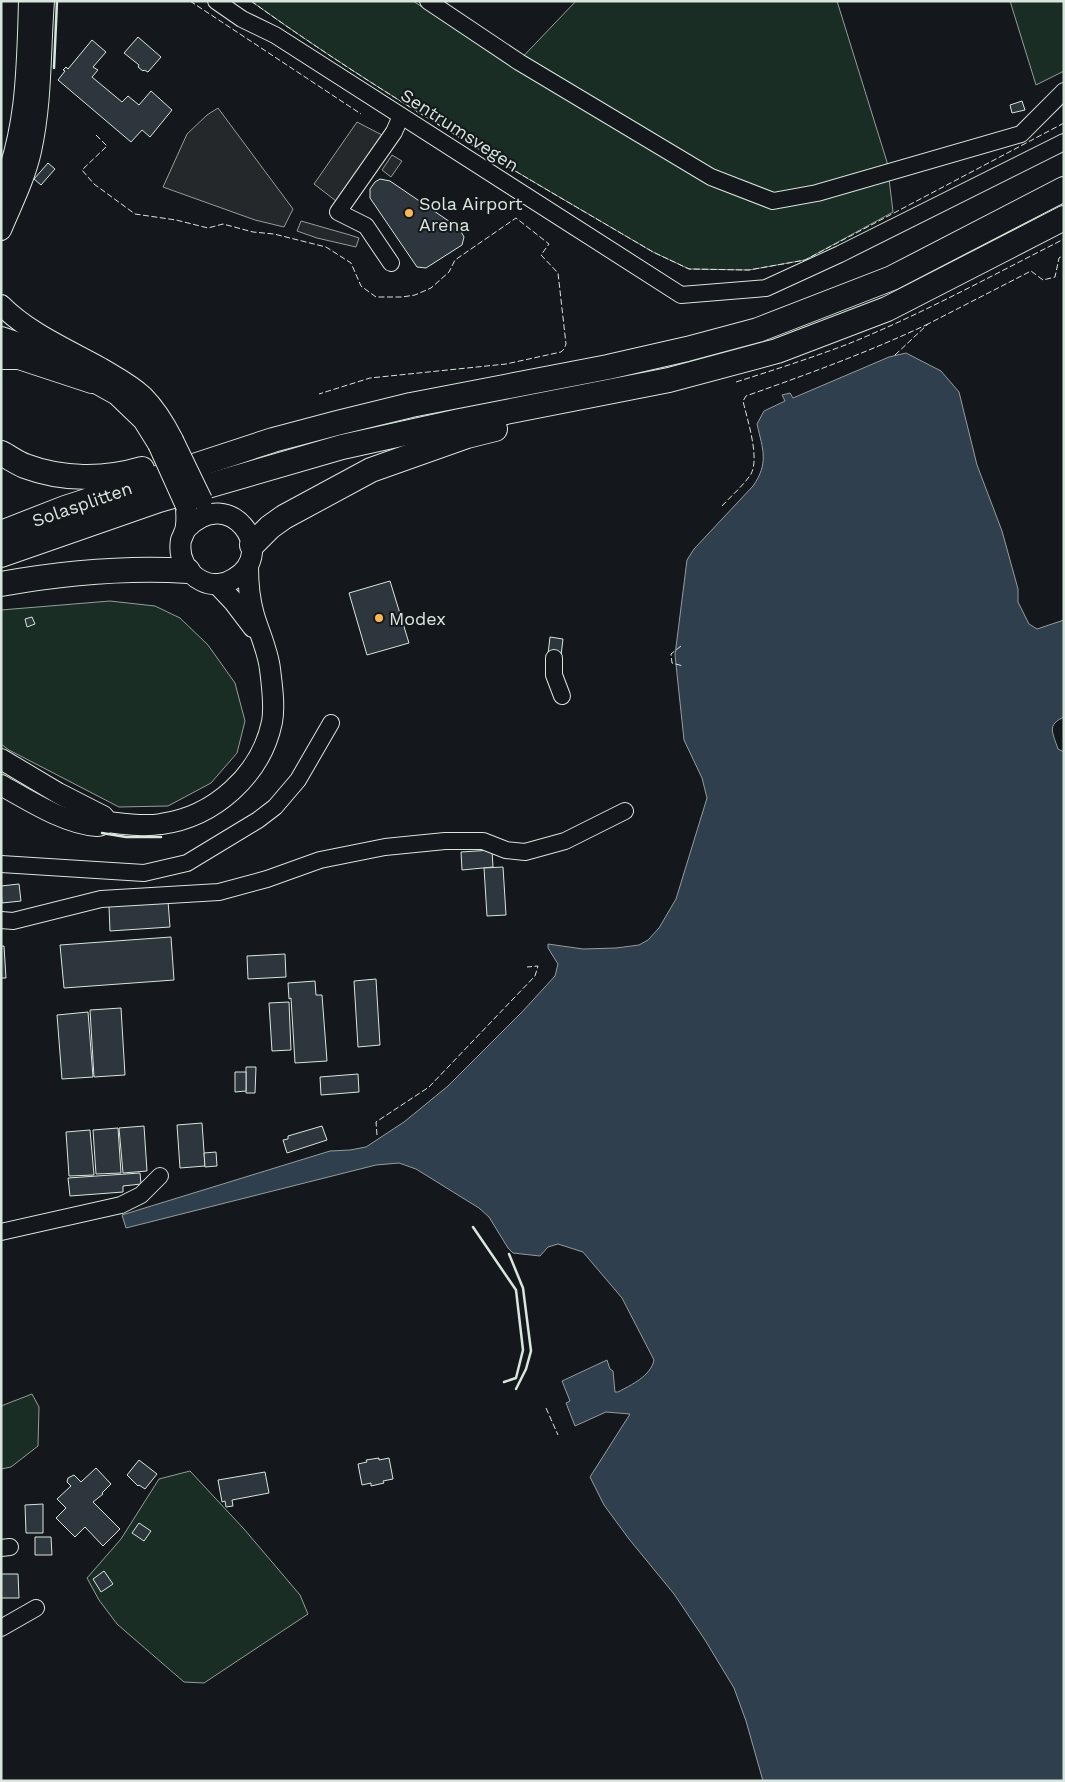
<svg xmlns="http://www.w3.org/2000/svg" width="1065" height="1782" font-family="'Work Sans',sans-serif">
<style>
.green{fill:#1a2d24;stroke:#939e99}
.parking{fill:#24282b;stroke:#939e99}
.water{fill:#2f3f4d;stroke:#939e99}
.building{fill:#2c363c;stroke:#d8e6dc}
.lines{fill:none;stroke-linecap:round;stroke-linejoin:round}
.minor-casing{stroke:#d8e6dc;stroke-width:18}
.major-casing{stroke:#d8e6dc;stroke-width:22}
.highway-casing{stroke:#d8e6dc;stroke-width:26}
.minor{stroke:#14181c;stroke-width:16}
.major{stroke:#14181c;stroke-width:20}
.highway{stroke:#14181c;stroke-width:24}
.major-bridge-casing{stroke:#d8e6dc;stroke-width:22;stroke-linecap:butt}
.major-bridge{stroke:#14181c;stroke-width:20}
.fence{stroke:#d8e6dc;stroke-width:1;stroke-dasharray:6 2.5;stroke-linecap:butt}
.wall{stroke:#d8e6dc;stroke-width:2.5}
.poi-dot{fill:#ffb74d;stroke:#14181c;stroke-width:2}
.labels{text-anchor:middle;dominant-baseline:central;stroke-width:4;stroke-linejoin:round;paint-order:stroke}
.street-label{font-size:18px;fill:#d8e6dc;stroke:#14181c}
.poi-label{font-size:18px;fill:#d8e6dc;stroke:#14181c;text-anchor:start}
</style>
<rect width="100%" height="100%" fill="#14181c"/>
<g class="green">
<path d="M251,1H413L514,66L576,1H837L887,162L893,212L805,260L749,270L689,269L653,252C517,172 380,94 251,1Z"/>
<path d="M1010,1H1064V71L1036,85Z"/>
<path d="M110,601L155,606L180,618L208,645L235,683L245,721L237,753L211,783L168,806L119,807L9,750L1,744V610Z"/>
<path d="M32,1394L39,1407L38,1446L11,1467L1,1469V1406Z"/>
<path d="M190,1471L244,1529L300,1595L308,1614L204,1683L184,1682L117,1624L99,1600L87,1578L121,1539L159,1479Z"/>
</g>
<g class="parking">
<path d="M218,108L293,209L284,227L255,220L163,187L187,134L207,115Z"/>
<path d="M357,122L382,135L336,201L314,184Z"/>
<path d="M392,155L402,161L391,177L382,170Z"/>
<path d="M301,221L350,235L359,238L356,247L317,238L297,231Z"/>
</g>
<path class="water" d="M906,353L941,371L959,392L977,465L1002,531L1018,589V602L1029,624L1037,629L1064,620V717C1046,725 1053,733 1058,749L1064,752V1781H763L746,1721L734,1688L705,1640L674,1594L629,1539L604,1505L590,1477L630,1414L606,1412L575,1426L566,1403L570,1401L562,1381L607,1360L610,1369L613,1371L615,1392H618C631,1385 651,1376 654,1360L622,1298L583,1252L558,1244L548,1247L540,1256L513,1253L508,1248L489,1217L479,1208L416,1169L399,1163L376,1165L126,1228L122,1215L330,1151L350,1150L366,1147L404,1122L448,1086L522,1012L555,976L558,964L548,948V944L583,949L616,948L639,945L648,940L659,928L676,899L707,798L702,778L684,740L675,655L687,560L694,549L753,486C769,463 763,450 757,424L764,411L785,401L782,395L790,393L793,398L889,357Z"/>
<g class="building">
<path d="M138,37L161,57L148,72L144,70L143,71L138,67L139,65L124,53Z"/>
<path d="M92,40L106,52L93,67L98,70L92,77L122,102L128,96L139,105L151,91L172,110L150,137L142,130L131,142L58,80L65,71L63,70L66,67L68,69Z"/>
<path d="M1022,101L1025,110L1012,113L1010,105Z"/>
<path d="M48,163L55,169L41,185L34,179Z"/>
<path d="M380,179L390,181L459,228L464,237L462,245L426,268L417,267L370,198V189L375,182Z"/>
<path d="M390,581L409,643L367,655L349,593Z"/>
<path d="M32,617L35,624L27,627L25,619Z"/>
<path d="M550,637L563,639L561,656L548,654Z"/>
<path d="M492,850L493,867L462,870L461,852Z"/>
<path d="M503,867L506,915L487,916L484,868Z"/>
<path d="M19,884L21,901L2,903L1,886Z"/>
<path d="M168,901L170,927L110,931L109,906Z"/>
<path d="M171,937L174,980L64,988L60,945Z"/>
<path d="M1,946H4L6,978H1Z"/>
<path d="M285,954L286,977L248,979L247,956Z"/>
<path d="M376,979L380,1045L358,1047L354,981Z"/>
<path d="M315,981L316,995H322L327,1061L295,1063L291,998L289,999L288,983Z"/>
<path d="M289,1002L291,1050L272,1051L269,1003Z"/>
<path d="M121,1008L125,1075L94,1077L90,1010Z"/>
<path d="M88,1012L93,1077L62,1079L57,1015Z"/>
<path d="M246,1067H256L255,1093H246Z"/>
<path d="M235,1072H246V1091L235,1092Z"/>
<path d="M358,1074L359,1092L321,1095L320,1077Z"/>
<path d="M202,1123L205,1166L180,1168L177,1125Z"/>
<path d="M144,1126L147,1171L123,1173L119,1128Z"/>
<path d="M322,1126L327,1140L287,1153L283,1140L288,1139V1136Z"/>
<path d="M118,1128L121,1173L96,1174L93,1130Z"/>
<path d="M90,1130L94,1175L69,1176L66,1132Z"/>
<path d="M216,1152L217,1166L205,1167L204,1153Z"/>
<path d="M140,1173L141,1184L123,1186V1192L70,1196L68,1178Z"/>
<path d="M379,1458V1460L389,1458L393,1479L383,1481L384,1483L371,1486V1483L362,1485L358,1464L367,1462L366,1460Z"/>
<path d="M139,1460L157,1474L145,1489L139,1485L138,1486L127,1475Z"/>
<path d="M96,1468L111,1484L102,1493L103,1494L93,1502L120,1529L103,1546L85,1527L75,1537L56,1518L66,1508L57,1499L71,1486L67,1482L68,1478L74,1475L81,1482Z"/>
<path d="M265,1472L269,1493L232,1500L233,1506L226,1507L225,1501L222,1502L218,1480Z"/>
<path d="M43,1504V1533H26L25,1505Z"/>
<path d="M139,1523L151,1531L144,1541L132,1533Z"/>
<path d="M35,1537H51L52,1555H35Z"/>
<path d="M104,1571L113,1584L101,1592L93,1579Z"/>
<path d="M1,1574H18L19,1598H1Z"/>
</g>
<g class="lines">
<defs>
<g id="minor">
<path d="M216,1L242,19L275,35L681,295L766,288L840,254L1064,142"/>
<path d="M428,1L519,62L711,177L773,201L817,193L1021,134L1064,91"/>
<path d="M391,263L366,226L338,212L394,132L401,116"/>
<path d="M554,658V675L562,696"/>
<path d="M1,864L144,873L187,863L258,820L275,807L298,780L331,723"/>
<path d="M1,920L13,921L101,899L219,892L267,879L320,860L385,847L445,841H483L506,850L525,852L565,841L625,811"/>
<path d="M1,1232L121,1205L141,1195L160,1176"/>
<path d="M1,1548L10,1547"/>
<path d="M1,1628L36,1608"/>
</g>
<g id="major">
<path d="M1,192C27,130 27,68 29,1"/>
<path d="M1,230C12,204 25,178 31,151C42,102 40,51 44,1"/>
<path d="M1,305C29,333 67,349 101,368C116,377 130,384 143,396C156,409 165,424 173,440"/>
<path d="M1,337L31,347L117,395L143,420L158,444"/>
<path d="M186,506C186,512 187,519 186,525C186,530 183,535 181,540C178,557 186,573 202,581C212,586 225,585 235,578C279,551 229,484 187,528"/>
<path d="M217,584L234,602L253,627"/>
<path d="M1,759L58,793L103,816L108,822C125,824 144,827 161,824C214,817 261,775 272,722C275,706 272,686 270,669C268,651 259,632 254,615C249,598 248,582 248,566"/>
<path d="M1,785C28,800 65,824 97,826C101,826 104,824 108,822"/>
</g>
<g id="highway">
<path d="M1,357H19L92,381"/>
<path d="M1,453C9,457 17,463 25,466C62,480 105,480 142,469"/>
<path d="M1,533L65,508L151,480L273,440L337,423L411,405L608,367L687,349L758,330L892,278L1064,189"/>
<path d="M252,545L270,527L284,517L371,470L467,436L495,429"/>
<path d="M1,555L159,500L342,447L460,421L669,380L777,351L887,309L1064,218"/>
<path d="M1,584C63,573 125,567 188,571"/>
</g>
</defs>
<use href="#minor" class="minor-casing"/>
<use href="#major" class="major-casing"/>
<use href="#highway" class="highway-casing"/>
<use href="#minor" class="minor"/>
<use href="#major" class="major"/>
<use href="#highway" class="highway"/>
<defs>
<g id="major-bridge">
<path d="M173,440L202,500"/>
<path d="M158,444L186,506"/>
</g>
</defs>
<use href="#major-bridge" class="major-bridge-casing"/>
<use href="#major-bridge" class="major-bridge"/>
<g class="fence">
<path d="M190,1L361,114"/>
<path d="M251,1C380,94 517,172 653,252L689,269L749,270L805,260L1064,123"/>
<path d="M96,135L107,146L82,170L94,184L135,214L176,220L208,228L223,224L253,232L274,234L326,247L351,263L361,286L376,297H402L415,295L431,288L449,272L455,260L516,218L549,244L541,255L558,273L566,344L564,349L561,352L506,364L370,378L319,394"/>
<path d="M895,355L928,324L1031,271L1043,280L1055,277L1059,258L1064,255"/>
<path d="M736,382C774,370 811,358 848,344C922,314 993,275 1064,239"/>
<path d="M722,506C731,496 744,485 751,474C760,457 747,419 743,401L746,396C808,374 869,352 928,324"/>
<path d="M681,646L671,654L672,663L683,666"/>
<path d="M377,1135L376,1122L429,1087L535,976L538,966L527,967"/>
<path d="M546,1408L558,1435"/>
</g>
<g class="wall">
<path d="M54,68L57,1"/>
<path d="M102,833L126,837H161"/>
<path d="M473,1227L516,1290L523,1350L516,1378L504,1382"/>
<path d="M509,1254L523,1288L531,1351L526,1369L516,1389"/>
</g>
</g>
<g class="poi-dot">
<circle cx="409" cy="213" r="5"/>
<circle cx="379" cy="618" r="5"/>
</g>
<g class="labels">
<g class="street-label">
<text transform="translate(460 130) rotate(33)">Sentrumsvegen</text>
<text transform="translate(82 504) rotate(-19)">Solasplitten</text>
</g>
<g class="poi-label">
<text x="419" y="203">Sola Airport<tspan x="419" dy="21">Arena</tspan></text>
<text x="389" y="618">Modex</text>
</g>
</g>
<rect width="1065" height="1782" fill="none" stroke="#d8e6dc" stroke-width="5"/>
</svg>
